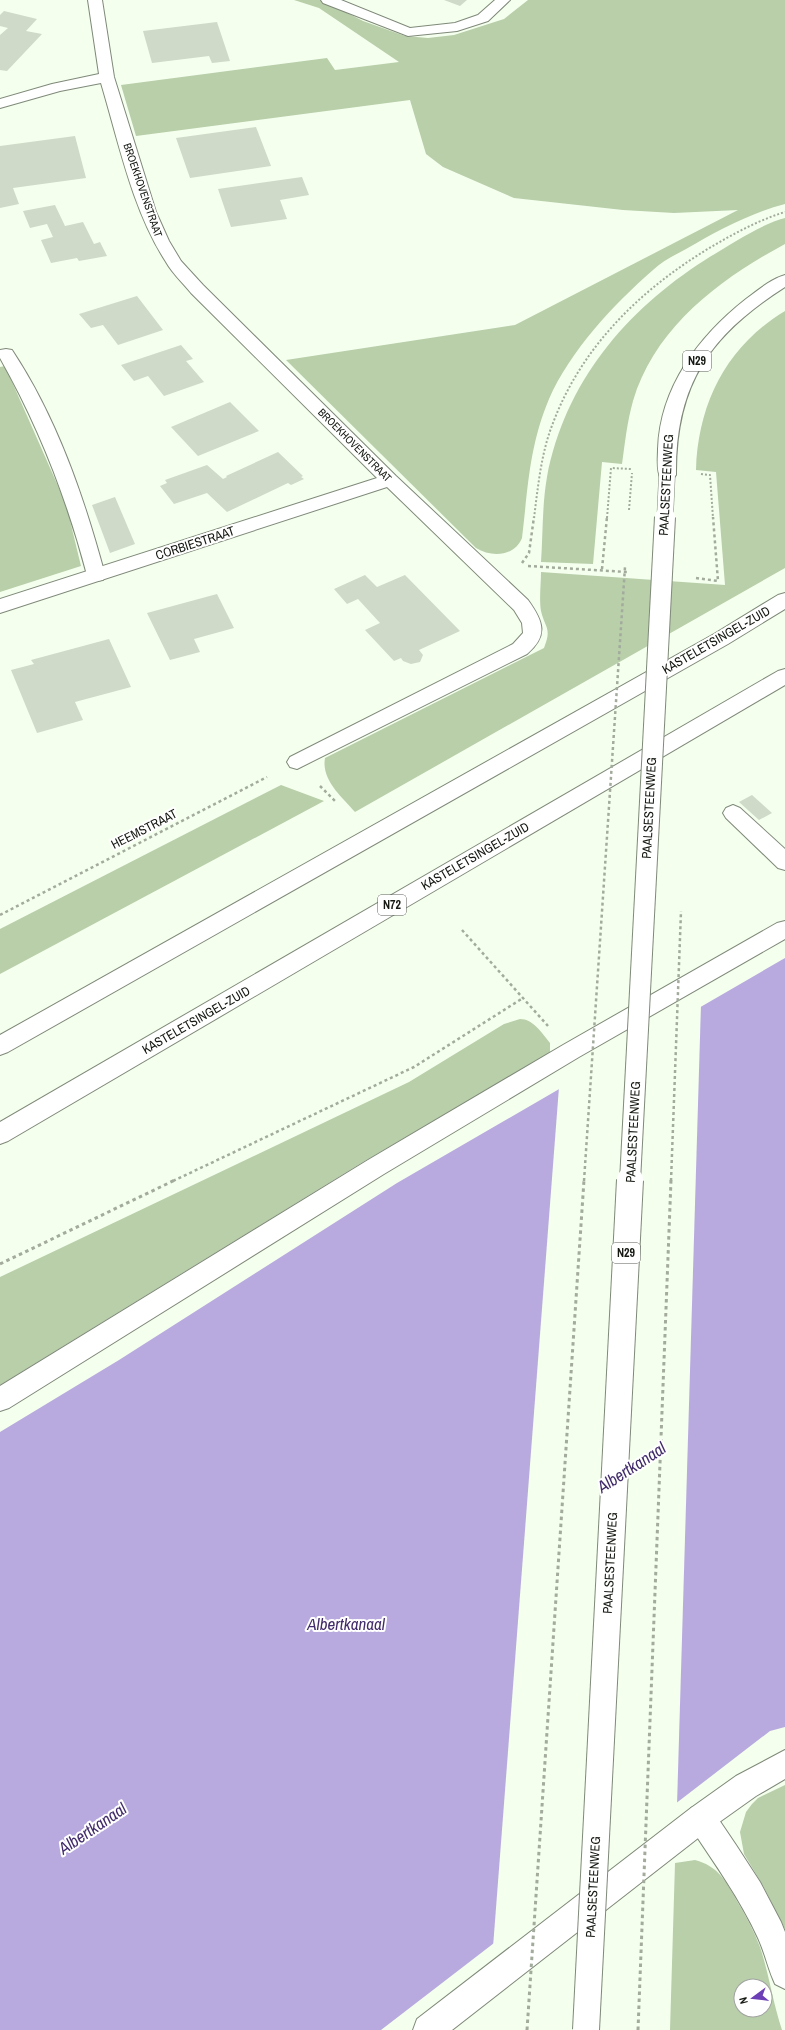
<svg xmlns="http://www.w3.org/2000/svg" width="785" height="2030" font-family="'Archivo Narrow',sans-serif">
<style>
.green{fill:#b8cfaa;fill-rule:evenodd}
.water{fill:#b8aadf}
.pier{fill:#f4ffed}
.building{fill:#cfdac8}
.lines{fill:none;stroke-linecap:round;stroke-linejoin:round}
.service-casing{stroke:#7f8979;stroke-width:2}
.minor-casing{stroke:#7f8979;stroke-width:2}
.primary-casing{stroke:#7f8979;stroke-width:2}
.path-far2{stroke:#a3ab9d;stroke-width:2;stroke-dasharray:2 2;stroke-linecap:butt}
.path-far1{stroke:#a3ab9d;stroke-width:2.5;stroke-dasharray:3 3;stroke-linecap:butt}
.path{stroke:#a3ab9d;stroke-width:3;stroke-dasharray:3.5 3.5;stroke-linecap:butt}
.service{fill:#fff;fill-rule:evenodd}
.minor{fill:#fff;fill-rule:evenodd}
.primary{fill:#fff;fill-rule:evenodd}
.primary-bridge-far2-casing{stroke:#7f8979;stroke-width:17;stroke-linecap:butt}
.primary-bridge-far1-casing{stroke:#7f8979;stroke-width:22;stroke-linecap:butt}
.primary-bridge-casing{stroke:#7f8979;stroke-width:28;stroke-linecap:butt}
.path-bridge-far2{stroke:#a3ab9d;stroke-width:2;stroke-dasharray:2 2;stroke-linecap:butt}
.path-bridge-far1{stroke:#a3ab9d;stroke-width:2.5;stroke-dasharray:3 3;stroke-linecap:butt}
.path-bridge{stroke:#a3ab9d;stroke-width:3;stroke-dasharray:3.5 3.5;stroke-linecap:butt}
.primary-bridge-far2{stroke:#fff;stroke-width:16}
.primary-bridge-far1{stroke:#fff;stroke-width:20}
.primary-bridge{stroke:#fff;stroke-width:26}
.labels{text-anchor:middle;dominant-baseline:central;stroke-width:4;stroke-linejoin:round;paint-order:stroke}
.far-street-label{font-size:11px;fill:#141811;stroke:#fff}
.shield{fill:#fff;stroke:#5a5d58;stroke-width:1}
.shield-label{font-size:12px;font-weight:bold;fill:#141811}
.street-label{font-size:13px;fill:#141811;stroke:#fff}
.near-water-label{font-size:17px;font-style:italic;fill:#412b6a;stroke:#fff}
</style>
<rect width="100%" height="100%" fill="#f4ffed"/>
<g class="green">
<path d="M294,0H322L363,21L405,36L428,38L454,35L504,19L528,0H785V204C750,213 717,231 686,249C675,255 662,261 653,270C614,304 570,351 549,399C529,447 528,488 522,538C515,556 492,558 476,548L286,360L515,325L738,210L674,213L623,210L514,198L443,167L426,154L410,100L136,136L121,85L327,58L335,70L399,62L319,8Z"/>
<path d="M785,218V244C720,279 655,327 633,401C627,422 625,443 622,464L602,462L593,564L541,562C543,535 542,505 547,477C565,383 625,311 705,260C726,247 761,224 785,218Z"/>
<path d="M785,311V568L355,812C342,797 321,780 325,758L544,648C552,628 545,628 541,611C539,599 541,584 541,572L725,585L716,472L696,470C698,403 727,346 785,311Z"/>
<path d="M5,366L66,504L81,566L0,592V367Z"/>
<path d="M281,785L324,801L0,974V929Z"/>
<path d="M520,1019C533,1019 542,1033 550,1043V1053L363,1162L0,1385V1277L409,1082L504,1024Z"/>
<path d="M785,1785V1929L762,1884L744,1854L740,1832L746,1812L752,1804L758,1798Z"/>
<path d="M695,1860C718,1866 726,1881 737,1901C746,1916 754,1931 760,1947C769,1974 773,2003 782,2030H670L675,1863ZM741,1986H765V2010H741Z"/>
</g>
<path class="water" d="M785,958V1727L770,1731L381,2030H0V1432L119,1360L397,1183Z"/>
<path class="pier" d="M701,1004L677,1805L493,1947L559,1087Z"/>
<g class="building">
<path d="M444,0H467L460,6Z"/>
<path d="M4,11L37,19L26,31L42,34L7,71L0,70V35L8,28L0,26V15Z"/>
<path d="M217,22L230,61L212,63L209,56L152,63L143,31Z"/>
<path d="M256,127L271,166L190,178L176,138Z"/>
<path d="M75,136L86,178L13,188L19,204L0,208V146Z"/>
<path d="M302,177L309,195L280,200L287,219L231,227L218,189Z"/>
<path d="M55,205L65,226L83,222L94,244L100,242L107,256L79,261L77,258L51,263L41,240L53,237L47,224L30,228L23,211Z"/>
<path d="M137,296L163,330L118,345L103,325L91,328L79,314Z"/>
<path d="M181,345L193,359L186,361L204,382L164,396L148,376L134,381L121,365Z"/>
<path d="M230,402L259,431L198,456L171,427Z"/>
<path d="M278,452L303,476L301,477L304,479L291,485L288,483L227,512L207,493L174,504L160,486L167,483L165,480L207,465L223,479L227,477L226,476Z"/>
<path d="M115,497L135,544L110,553L92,505Z"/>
<path d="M365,575L377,587L405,575L460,631L419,650L423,655L420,662L411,664L403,661L401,658L394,661L365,630L380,623L358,599L347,604L334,589Z"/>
<path d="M217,594L234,628L194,639L200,652L170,660L147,613Z"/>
<path d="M109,639L131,687L75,702L83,720L37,733L11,670L34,664L31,660Z"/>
<path d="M752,795L772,813L759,820L739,802Z"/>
</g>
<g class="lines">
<defs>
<g id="service">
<path d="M6,349L12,350C57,418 84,497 105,575L103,580L96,581L89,580L87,575C67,499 39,427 0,358V350Z"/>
<path d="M733,805L740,808L785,849V870L778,868L726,818L723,813L726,808Z"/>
<path d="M785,921V939L579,1057L384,1174L9,1408L0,1411V1386L368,1160L563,1045L777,923Z"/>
<path d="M785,1750V1779L756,1796L711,1828L452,2030H413L417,2019L691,1808L736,1776Z"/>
</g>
<g id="minor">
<path d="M88,0H102L114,77L156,212L169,241L181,261L203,285L396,476L528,600C543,621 549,635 527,654L297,769L290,767L287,762L290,757L513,644L523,633L522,623L514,610L387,487L0,613V599L377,478L191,293C183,283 172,273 166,262C132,209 119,143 101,83L60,91L0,108V99L52,84L99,74Z"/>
<path d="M321,0H341L410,28L455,23L478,15L495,0H510L488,21L457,31L408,36L323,3Z"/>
<path d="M701,1804L711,1808L736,1845L760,1882L781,1922L785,1932V1989L775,1984C768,1969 765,1953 758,1938C740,1899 715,1864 691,1828L687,1818L691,1808Z"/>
</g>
<g id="primary">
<path d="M785,275V287C710,335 675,384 676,475L673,479L667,481L661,479C656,471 658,458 658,449C660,387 699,336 746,299C758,290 771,279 785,275Z"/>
<path d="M785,593V609L728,644L8,1052L0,1055V1035L714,634L778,595Z"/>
<path d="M785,669V685L8,1141L0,1144V1122L778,671Z"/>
</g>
</defs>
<use href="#service" class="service-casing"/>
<use href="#minor" class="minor-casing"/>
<use href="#primary" class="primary-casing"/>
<g class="path-far2">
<path d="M701,474L710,475L713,518"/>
<path d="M534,518C538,487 541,453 553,423C582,346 641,289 711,247C735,233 759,220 785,212"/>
<path d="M607,518L611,468L631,469"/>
</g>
<g class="path-far1">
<path d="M522,563L529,553L534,517"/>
<path d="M528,566L627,572"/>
<path d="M602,569L607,517"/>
<path d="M696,578L718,581L713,517"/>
<path d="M320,786L335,801"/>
<path d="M0,915L267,777"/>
<path d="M462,930L548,1026"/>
<path d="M173,1181L414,1067L523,998"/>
</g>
<path class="path" d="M0,1264L175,1180"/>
<use href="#service" class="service"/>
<use href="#minor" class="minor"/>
<use href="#primary" class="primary"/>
<defs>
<path id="primary-bridge-far2" d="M665,518L667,475"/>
<path id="primary-bridge-far1" d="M630,1181L665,517"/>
<path id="primary-bridge" d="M586,2030L630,1180"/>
</defs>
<use href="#primary-bridge-far2" class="primary-bridge-far2-casing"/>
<use href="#primary-bridge-far1" class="primary-bridge-far1-casing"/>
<use href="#primary-bridge" class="primary-bridge-casing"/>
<path class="path-bridge-far2" d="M629,510L632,473"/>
<g class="path-bridge-far1">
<path d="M584,1181L625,567"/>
<path d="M671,1181L681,911"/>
</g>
<g class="path-bridge">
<path d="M527,2030L584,1180"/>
<path d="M638,2030L671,1180"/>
</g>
<use href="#primary-bridge-far2" class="primary-bridge-far2"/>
<use href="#primary-bridge-far1" class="primary-bridge-far1"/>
<use href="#primary-bridge" class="primary-bridge"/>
</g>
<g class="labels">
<g class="far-street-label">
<text transform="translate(143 190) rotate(71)">BROEKHOVENSTRAAT</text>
<text transform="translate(355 445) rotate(45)">BROEKHOVENSTRAAT</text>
</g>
<g class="shield">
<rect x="683" y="351" width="28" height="20" rx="3"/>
<rect x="378" y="895" width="28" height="20" rx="3"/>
<rect x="612" y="1243" width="28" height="20" rx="3"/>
</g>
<g class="shield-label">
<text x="697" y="361">N29</text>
<text x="392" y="905">N72</text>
<text x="626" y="1253">N29</text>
</g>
<g class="street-label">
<text transform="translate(666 485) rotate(-87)">PAALSESTEENWEG</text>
<text transform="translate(195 543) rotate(-18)">CORBIESTRAAT</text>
<text transform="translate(716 640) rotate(-30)">KASTELETSINGEL-ZUID</text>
<text transform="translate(649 808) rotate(-87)">PAALSESTEENWEG</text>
<text transform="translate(144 829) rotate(-27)">HEEMSTRAAT</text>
<text transform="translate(475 856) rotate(-30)">KASTELETSINGEL-ZUID</text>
<text transform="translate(196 1020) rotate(-30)">KASTELETSINGEL-ZUID</text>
<text transform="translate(633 1132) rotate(-87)">PAALSESTEENWEG</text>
<text transform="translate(610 1563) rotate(-87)">PAALSESTEENWEG</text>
<text transform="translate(593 1887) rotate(-87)">PAALSESTEENWEG</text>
</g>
<g class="near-water-label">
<text transform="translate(631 1467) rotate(-33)">Albertkanaal</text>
<text x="346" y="1623">Albertkanaal</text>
<text transform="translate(92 1828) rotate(-34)">Albertkanaal</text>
</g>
</g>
<g transform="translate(753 1998) rotate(255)"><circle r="19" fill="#ffffff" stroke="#a1a3a0"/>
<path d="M0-3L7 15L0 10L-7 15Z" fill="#6c3fb6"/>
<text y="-6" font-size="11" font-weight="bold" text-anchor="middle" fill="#141811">N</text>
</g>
</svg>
